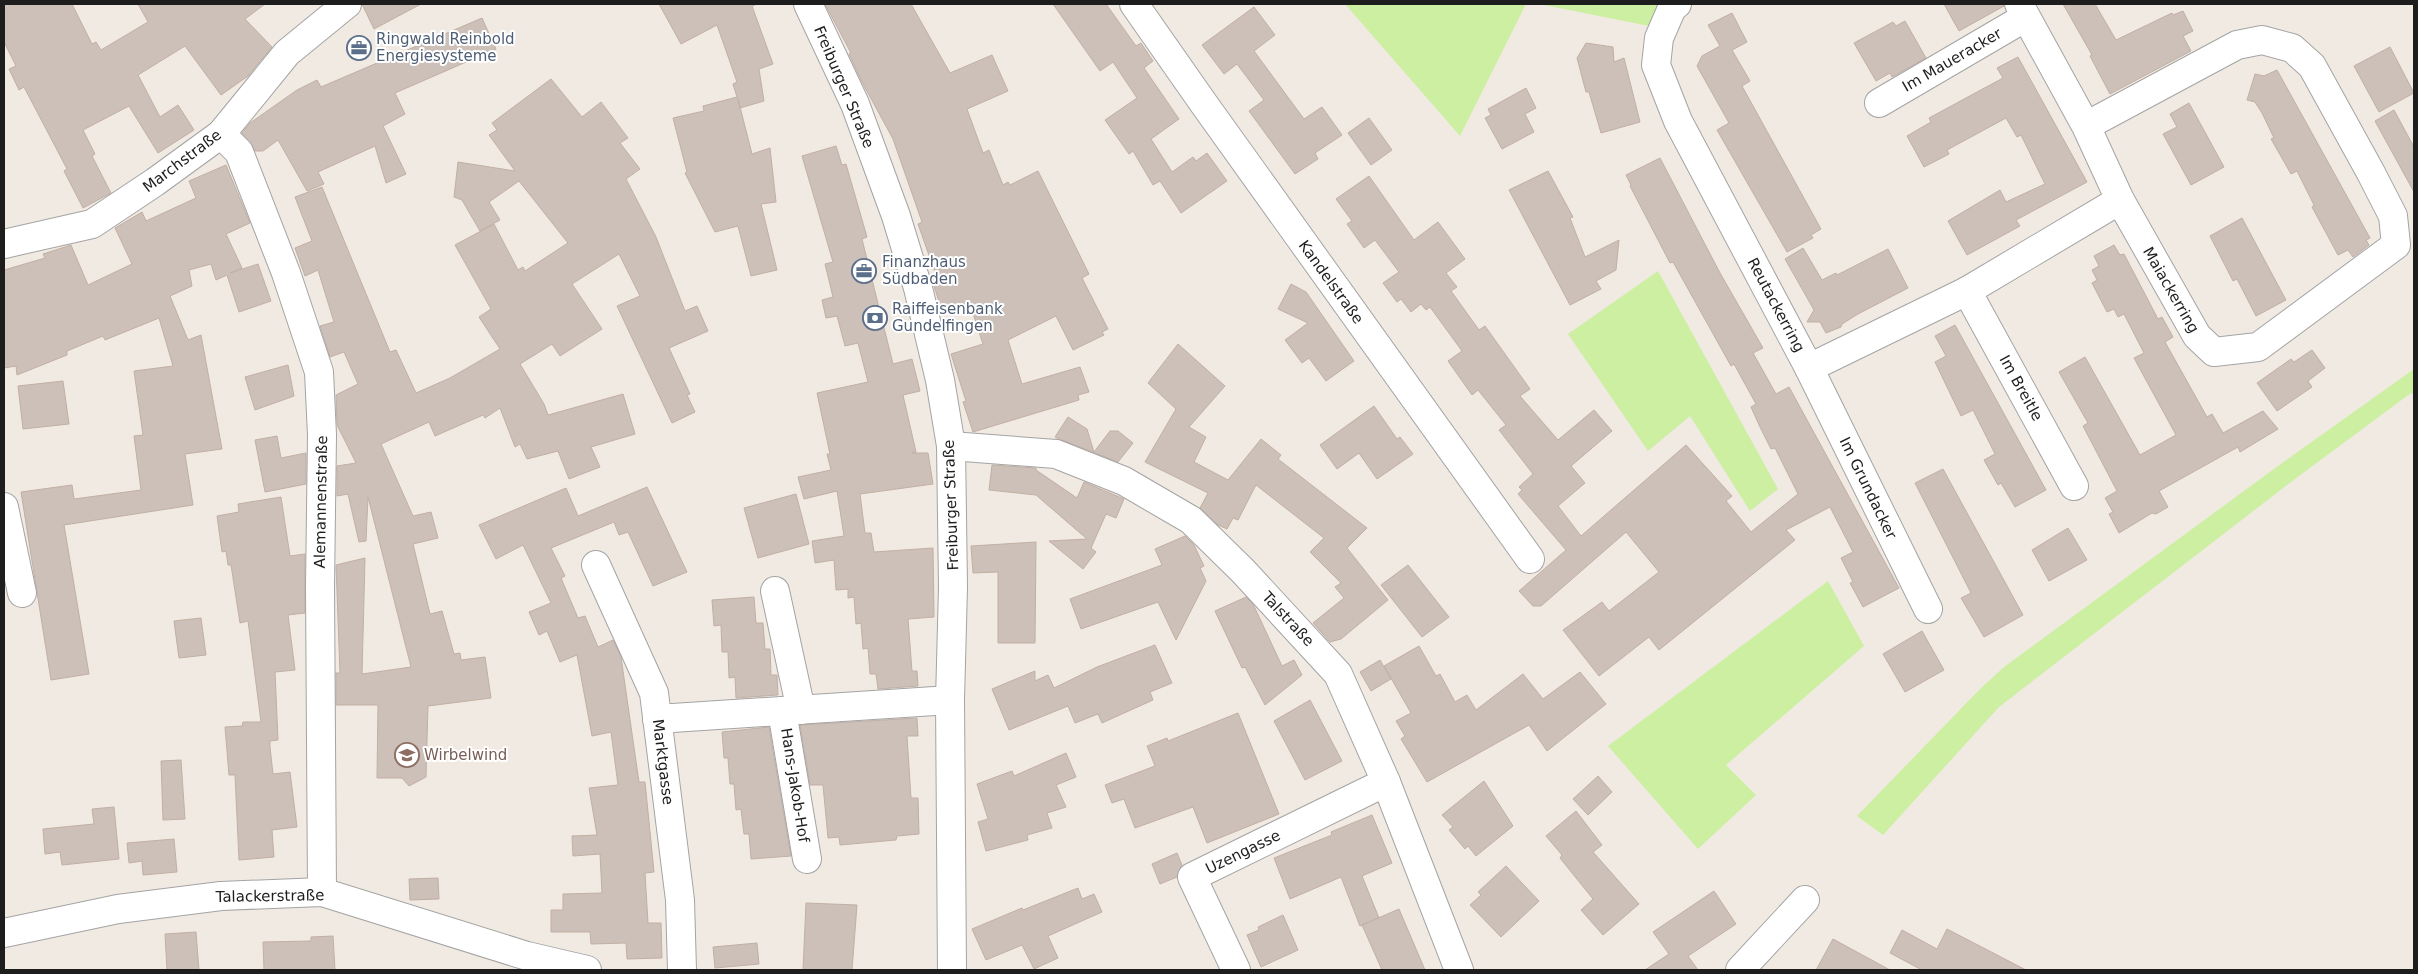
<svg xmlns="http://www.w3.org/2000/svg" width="2418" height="974" font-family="'DejaVu Sans',sans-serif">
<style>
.grass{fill:#cdefa2}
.building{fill:#ccc0b8;stroke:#c3afa3}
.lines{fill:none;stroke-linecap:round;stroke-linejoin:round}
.minor-casing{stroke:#a4a4a4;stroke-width:30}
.minor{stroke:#fff;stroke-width:28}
.labels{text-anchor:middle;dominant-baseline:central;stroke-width:4;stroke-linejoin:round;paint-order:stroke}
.service-label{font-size:15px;fill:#4e5e75;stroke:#fff;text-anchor:start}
.street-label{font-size:15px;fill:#1d1d1d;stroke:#fff}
.education-label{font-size:15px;fill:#785e54;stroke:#fff;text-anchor:start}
</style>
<rect width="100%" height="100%" fill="#f0eae2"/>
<g class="grass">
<path d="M1345,4H1526L1460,136Z"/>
<path d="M1539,4H1660L1649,26Z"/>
<path d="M1658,271L1778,489L1750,511L1690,416L1648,451L1568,334Z"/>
<path d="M2414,369V395L2411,393L2291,482L1999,707L1883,835L1857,816L1979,690L2004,667L2278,466Z"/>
<path d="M1828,581L1864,646L1726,765L1756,795L1698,849L1608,746Z"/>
</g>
<g class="building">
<path d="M4,4H72L92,44L96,42L101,50L148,22L138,4H265L245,19L272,47L248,76L221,95L185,46L138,75L160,117L178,105L194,130L158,153L129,106L83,130L95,154L92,156L111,193L83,208L64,171L67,169L24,87L19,90L9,69L16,66L4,42Z"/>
<path d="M362,4H421L374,29Z"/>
<path d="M659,4H757L752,6L773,64L759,69L764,101L740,108L738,99L752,154L770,148L776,202L761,204L777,270L751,276L738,226L715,232L685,173L687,172L673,118L704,111L703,106L737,97L733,84L737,82L717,25L681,44Z"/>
<path d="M825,4H911L950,73L992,55L1008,91L967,109L983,153L989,150L1003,185L1008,182L1010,185L1038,171L1089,274L1082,278L1108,329L1102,332L1104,335L1073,350L1056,316L1008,340L1022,384L1080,367L1089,392L1078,395L1079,400L973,432L963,402L966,401L951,354L983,344L970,304L943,314L932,280L937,278L918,224L922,222L893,139L862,82L849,54L851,53Z"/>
<path d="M1053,4H1106L1136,46L1141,43L1153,61L1144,68L1179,119L1151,139L1172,172L1193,157L1196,161L1207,153L1227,181L1181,213L1160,181L1153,185L1133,151L1129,154L1105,120L1137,98L1113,62L1100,71Z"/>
<path d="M1944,4H2003L2004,6L1959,31Z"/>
<path d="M2063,4H2095L2116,40L2172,13L2173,15L2183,11L2193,31L2183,36L2191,51L2110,94L2090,56L2092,55Z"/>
<path d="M1254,7L1275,35L1254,51L1304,119L1322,107L1342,135L1315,153L1318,159L1295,174L1249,111L1264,100L1237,64L1224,74L1202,45Z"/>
<path d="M1732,13L1747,42L1732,50L1750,81L1742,86L1821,229L1811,235L1813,238L1787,252L1717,130L1729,123L1697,66L1702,56L1720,46L1708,25Z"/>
<path d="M482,18L496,49L395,93L405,114L383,126L406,174L386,183L375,146L318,172L324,184L307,191L278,140L263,151H255L242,133L250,123L297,90L317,80L321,87Z"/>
<path d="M1905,21L1926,58L1892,77L1890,73L1876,81L1854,43L1893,22L1896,26Z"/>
<path d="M1586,43L1613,47L1614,62L1624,58L1640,122L1601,133L1589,92H1586L1577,58Z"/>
<path d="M2390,47L2414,93L2379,112L2354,66Z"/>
<path d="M2018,57L2087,182L2016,220L2020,226L1967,255L1948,221L2000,190L2006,202L2045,184L2021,135L2017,137L2006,118L1947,150L1949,154L1924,167L1907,136L1931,122L1929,118L2003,78L1997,68Z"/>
<path d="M2277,70L2370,238L2366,240L2369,245L2353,257L2348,250L2338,255L2312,207L2314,205L2297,171L2291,174L2271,139L2274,138L2262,113L2255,102L2247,100L2255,74L2264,76Z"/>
<path d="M551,79L582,117L601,102L628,138L620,143L640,169L626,179L656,237L685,311L697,306L708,331L669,348L690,394L687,395L695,412L672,423L617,306L640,296L619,254L572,284L602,329L560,356L552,344L520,364L544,404L548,415L623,394L635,434L591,447L600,467L569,479L558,451L527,459L520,444L515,447L500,408L485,418L483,415L435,436L429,422L381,444L413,516L431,512L438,538L413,544L430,614L442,611L454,654L460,653L461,660L485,657L491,698L428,706L426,777L409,786L402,778H377L378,705H336V673H340L336,565L365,558L362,674L411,667L368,497L366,541L359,542L348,494L337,496V466L356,463L337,425L336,395L358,384L344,352L330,357L320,326L334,322L318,270L305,276L295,248L312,241L295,197L322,187L390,352L396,350L416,393L450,378L500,349L479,317L491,309L455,245L494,224L518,270L523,267L525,271L568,243L519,181L489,202L500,220L480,231L462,200L454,197L458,162L515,171L489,135L497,130L492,123Z"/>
<path d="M1526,88L1536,108L1525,114L1534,132L1502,149L1485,118L1491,115L1488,109Z"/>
<path d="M2189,103L2224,167L2191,185L2163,134L2177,127L2170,114Z"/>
<path d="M2394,110L2414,147V192L2375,121Z"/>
<path d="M1369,118L1392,150L1371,165L1348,133Z"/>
<path d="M836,146L842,165L846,164L867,237L862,239L893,364L912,359L920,391L903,395L916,452L912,453H928L933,484L860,494L865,533H871L874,552L933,548L934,617L908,619L912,671H917L918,686L878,689L876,674H870L868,648L863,649L861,623L856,624L854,597L848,598V589L836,590L834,560L815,563L812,541L844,536L837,491L804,499L798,477L831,470L827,454H830L817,393L868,382L858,343L845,346L837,316L826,318L822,300L833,297L825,264L833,262L802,156Z"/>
<path d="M1660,158L1720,273L1763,348L1753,353L1776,394L1789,387L1899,588L1863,607L1850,583L1853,582L1841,558L1853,552L1830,507L1786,530L1795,540L1659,650L1649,637L1599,676L1563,630L1602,602L1609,611L1659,572L1626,532L1541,606H1533L1519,591L1566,550L1518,494L1522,490L1519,487L1533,474L1499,430L1506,425L1478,390L1472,395L1448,361L1462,351L1430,307L1426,310L1421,304L1411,312L1401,299L1397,302L1383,283L1399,272L1375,240L1364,248L1347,224L1352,221L1336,199L1369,176L1414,240L1438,222L1465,259L1446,273L1457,287L1451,291L1479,330L1485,326L1530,389L1520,396L1558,440L1594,410L1612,431L1571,466L1585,483L1558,506L1581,536L1686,445L1732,496L1726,501L1751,532L1798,494L1775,448L1771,449L1760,427L1751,407L1756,404L1734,364L1731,366L1673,262L1670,263L1630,186L1631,185L1626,175Z"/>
<path d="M226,165L250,223L226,234L242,268L230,273L258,264L271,301L239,312L227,275L216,280L211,264L189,270L192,286L170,296L188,340L201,335L222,449L185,454L193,505L64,525L89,674L51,680L21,492L72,485L74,499L141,490L134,436L143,435L134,371L173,366L159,318L105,340L103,336L67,351V355L17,375L16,366L4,368V270L45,258L43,254L71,245L88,285L132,264L115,228L142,212L146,221L196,198L189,181Z"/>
<path d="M1548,171L1573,217L1570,218L1585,257L1619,240L1616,270L1596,281L1601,289L1570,305L1509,190Z"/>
<path d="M2242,218L2286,300L2256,316L2237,279L2233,281L2210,236Z"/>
<path d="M2114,245L2120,255L2124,254L2158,319L2162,317L2173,337L2165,342L2207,417L2212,414L2223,433L2263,411L2278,429L2240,452L2238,447L2159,491L2168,507L2156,514L2152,513L2119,533L2109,514L2113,512L2105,498L2117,491L2083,426L2088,423L2059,372L2085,357L2140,455L2176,435L2134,358L2144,353L2124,314L2118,317L2114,309L2107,312L2092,283L2097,280L2092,270L2099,266L2094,256Z"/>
<path d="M1803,248L1822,280L1836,273L1837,275L1888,249L1908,288L1858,314L1842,324L1841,327L1826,333L1820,322H1807L1814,310L1785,259Z"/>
<path d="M1291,284L1306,292L1354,361L1326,381L1309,358L1302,363L1285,340L1308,323L1278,309Z"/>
<path d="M1955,325L2046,490L2015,507L2001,483L1998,485L1984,460L1995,454L1973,410L1961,416L1935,362L1946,356L1935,336Z"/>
<path d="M1178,344L1225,386L1189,427L1206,437L1194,462L1228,480L1261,439L1281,455L1278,459L1367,528L1347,548L1388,600L1341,639L1330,642L1313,623L1344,598L1335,587L1341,583L1310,552L1324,538L1256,485L1238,520L1233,518L1227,529L1218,525L1200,508L1208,493L1145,462L1176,409L1148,383Z"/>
<path d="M2312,350L2325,368L2308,381L2312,387L2277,411L2257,383L2291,359L2294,362Z"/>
<path d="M288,365L294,396L255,410L245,377Z"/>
<path d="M63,381L69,424L23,429L18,386Z"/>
<path d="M1374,406L1397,439L1400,437L1413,454L1377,479L1359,453L1337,469L1320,445Z"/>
<path d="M1068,417L1087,429L1094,452L1110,431H1118L1133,443L1118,462L1057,438L1055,437Z"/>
<path d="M277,436L281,458L306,453V484L265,492L255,440Z"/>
<path d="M992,465L1036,468V470L1077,498L1084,482L1124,499L1116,518L1106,514L1091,548L1096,552L1083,569L1049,541L1087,539L1036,495L989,490Z"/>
<path d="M1943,469L2023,615L1984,637L1961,598L1971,593L1915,483Z"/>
<path d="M647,487L687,572L653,586L628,532L619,535L614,522L551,548L565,576L561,578L578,618L585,616L598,647L613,640L621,657L639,782H645L654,872L645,873L648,923H661L662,958L627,959L626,943L591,944L590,932H551V910H563V894L602,893L600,854L573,856L572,836L597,835L589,788L618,785L611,732L592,736L577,655L560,662L547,631L539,635L529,612L551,603L523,545L496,559L479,525L566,488L578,516Z"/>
<path d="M796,494L809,544L758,558L744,508Z"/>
<path d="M281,497L290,556L305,554V613L288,615L295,670L275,672L278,740L270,741V747L273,774L290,772L297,827L272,830L274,857L239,860L235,775H229L225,727L242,726L243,722H261L248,621L240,623L231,565H228L226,551L222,552L217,516L239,512L238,504Z"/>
<path d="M2068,528L2087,560L2049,581L2032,550Z"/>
<path d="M1185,536L1194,545L1204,566L1200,568L1206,581L1176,640L1158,602L1081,629L1070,599L1162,565L1155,549Z"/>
<path d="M1036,542L1035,643H998V572L973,573L971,546Z"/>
<path d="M1408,565L1449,617L1422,637L1381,585Z"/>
<path d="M754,597L756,623H763L765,649H770L771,675H777L778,695L736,698L735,677L729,678L728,652H722L721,625L714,626L712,600Z"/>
<path d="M1246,597L1253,604L1282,666L1294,660L1302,675L1265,705L1245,667L1242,668L1215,611Z"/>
<path d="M201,618L206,655L179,658L174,621Z"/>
<path d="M1922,631L1944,670L1905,692L1883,654Z"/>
<path d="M1155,645L1172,683L1150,692L1153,700L1102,723L1098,714L1075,723L1068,706L1009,730L992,689L1035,671V681L1048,675L1054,688L1097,667Z"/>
<path d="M1419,646L1436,676L1440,674L1455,702L1467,695L1476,710L1523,674L1543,699L1580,672L1606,704L1547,751L1529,725L1427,782L1401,739L1405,736L1396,721L1411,713L1384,666Z"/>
<path d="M1380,660L1391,679L1371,691L1360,672Z"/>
<path d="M1310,700L1342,761L1305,780L1274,721Z"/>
<path d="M1238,713L1279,814L1207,843L1193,807L1135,828L1124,799L1112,803L1105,785L1155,766L1147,746L1167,738L1168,741Z"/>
<path d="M917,718L918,736H907L911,798H918L919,834L897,836L896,840L840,845L839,837L828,838L823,785H810L800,725Z"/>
<path d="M769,727L791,856L751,859L749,834H744L741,809L736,810L734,784H730L728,758H724L722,732Z"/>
<path d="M1066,753L1076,777L1056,785L1066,807L1047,813L1052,828L1027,835L1028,840L986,851L978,822L988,819L977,784L1012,771L1014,776Z"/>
<path d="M181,760L185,819L163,820L161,761Z"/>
<path d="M1598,776L1612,792L1588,815L1573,799Z"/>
<path d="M1484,781L1513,826L1476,856L1468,846L1465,849L1449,830L1453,827L1442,815Z"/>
<path d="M114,807L119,859L62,865L60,852L45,854L43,829L94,824L92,809Z"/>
<path d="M1576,811L1602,845L1593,852L1639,904L1603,935L1581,910L1593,899L1560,858L1562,855L1546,836Z"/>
<path d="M1372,815L1392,863L1362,876L1379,918L1360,926L1341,877L1290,899L1274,858L1332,835L1331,832Z"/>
<path d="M174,839L177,872L143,875L142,861L129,863L127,843Z"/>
<path d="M1177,853L1182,865L1177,877L1160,884L1152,864Z"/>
<path d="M1506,866L1539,901L1501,937L1470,905L1481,895L1478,892Z"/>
<path d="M438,878L439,899L410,900L409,879Z"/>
<path d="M1078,888L1082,899L1094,894L1102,912L1048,936L1058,958L1034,969L1022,945L986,960L972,929L1022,908L1023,910Z"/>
<path d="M1714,891L1736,924L1688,956L1698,970H1645L1669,954L1653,932Z"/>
<path d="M806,903L857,905L852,970H803Z"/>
<path d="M1399,909L1425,970H1382L1362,925Z"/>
<path d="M1283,915L1298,950L1261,967L1247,935L1259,930L1258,927Z"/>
<path d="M1947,929L2026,970H1922L1890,953L1902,930L1937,949Z"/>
<path d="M196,932L199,970H167L165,934Z"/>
<path d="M333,936L335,970H264L263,942L311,941V937Z"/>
<path d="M1833,939L1890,970H1816Z"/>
<path d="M757,943L759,964L715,968L713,947Z"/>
</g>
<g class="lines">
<defs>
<g id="minor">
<path d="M808,4L855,104L896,216L918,288L940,380L951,446L953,587L950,700L952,970"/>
<path d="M1134,4L1204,104L1530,559"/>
<path d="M1677,4L1672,8L1659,38L1656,65L1678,121L1809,368L1967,291L2120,200"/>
<path d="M2019,4L2086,126L2120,200L2197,336L2214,352L2258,347L2396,245L2393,216L2371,173L2312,66L2292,48L2262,40L2237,45L2086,126"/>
<path d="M1879,103L2026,17"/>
<path d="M221,134L239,152L286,273L319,372L322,435L320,587L322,892"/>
<path d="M4,244L92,224L155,182L221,134L287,53L347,4"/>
<path d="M1967,291L2074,486"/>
<path d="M1809,368L1928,609"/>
<path d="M951,446L1056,454L1124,481L1191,520L1243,571L1338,674L1386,782L1459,970"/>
<path d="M4,507L22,593"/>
<path d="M596,565L654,693L680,900L682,970"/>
<path d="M775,591L801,710"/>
<path d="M782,711L807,859"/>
<path d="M657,719L950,700"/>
<path d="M4,933L118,909L221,896L322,892L527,956L587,970"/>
<path d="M1236,970L1192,877L1386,782"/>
<path d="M1740,970L1805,900"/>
</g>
</defs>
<use href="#minor" class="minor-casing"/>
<use href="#minor" class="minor"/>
</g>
<defs>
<symbol id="office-ring" viewBox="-11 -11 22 22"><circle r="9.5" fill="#fff" stroke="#5c6f8a" stroke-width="1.5"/><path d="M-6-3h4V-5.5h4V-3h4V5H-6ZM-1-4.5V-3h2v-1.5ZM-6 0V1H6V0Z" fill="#5c6f8a"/></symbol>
<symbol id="bank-ring" viewBox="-11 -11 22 22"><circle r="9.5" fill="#fff" stroke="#5c6f8a" stroke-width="1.5"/><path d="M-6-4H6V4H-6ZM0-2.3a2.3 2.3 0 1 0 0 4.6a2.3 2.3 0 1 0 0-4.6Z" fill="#5c6f8a"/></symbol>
<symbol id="school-ring" viewBox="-11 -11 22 22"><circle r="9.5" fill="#fff" stroke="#8d6e63" stroke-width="1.5"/><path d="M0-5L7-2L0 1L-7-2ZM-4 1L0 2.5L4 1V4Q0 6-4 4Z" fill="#8d6e63"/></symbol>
</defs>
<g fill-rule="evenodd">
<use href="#office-ring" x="345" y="34" width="28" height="28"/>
<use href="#office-ring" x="850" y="257" width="28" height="28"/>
<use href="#bank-ring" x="861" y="304" width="28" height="28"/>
<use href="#school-ring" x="393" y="741" width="28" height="28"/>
</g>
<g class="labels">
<g class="service-label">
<text x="376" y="39">Ringwald Reinbold<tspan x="376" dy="17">Energiesysteme</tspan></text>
<text x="882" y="262">Finanzhaus<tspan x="882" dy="17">Südbaden</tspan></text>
<text x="892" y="309">Raiffeisenbank<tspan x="892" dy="17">Gundelfingen</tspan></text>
</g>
<g class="street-label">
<text transform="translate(1952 60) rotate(-30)">Im Maueracker</text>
<text transform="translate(844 87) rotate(67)">Freiburger Straße</text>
<text transform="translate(182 161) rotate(-37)">Marchstraße</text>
<text transform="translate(1331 282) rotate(54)">Kandelstraße</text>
<text transform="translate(2171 290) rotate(60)">Maiackerring</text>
<text transform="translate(1776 305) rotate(62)">Reutackerring</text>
<text transform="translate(2021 388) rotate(61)">Im Breitle</text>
<text transform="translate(1868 488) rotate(64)">Im Grundacker</text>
<text transform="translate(321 502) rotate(-89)">Alemannenstraße</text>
<text transform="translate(951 505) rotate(-92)">Freiburger Straße</text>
<text transform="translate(1288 619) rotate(47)">Talstraße</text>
<text transform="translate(663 762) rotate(83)">Marktgasse</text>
<text transform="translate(795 785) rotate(81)">Hans-Jakob-Hof</text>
<text transform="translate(1243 852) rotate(-26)">Uzengasse</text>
<text transform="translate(270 896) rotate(-1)">Talackerstraße</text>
</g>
<g class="education-label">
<text x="424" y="755">Wirbelwind</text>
</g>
</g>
<rect width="2418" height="974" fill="none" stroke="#1d1d1d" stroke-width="10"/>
</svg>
